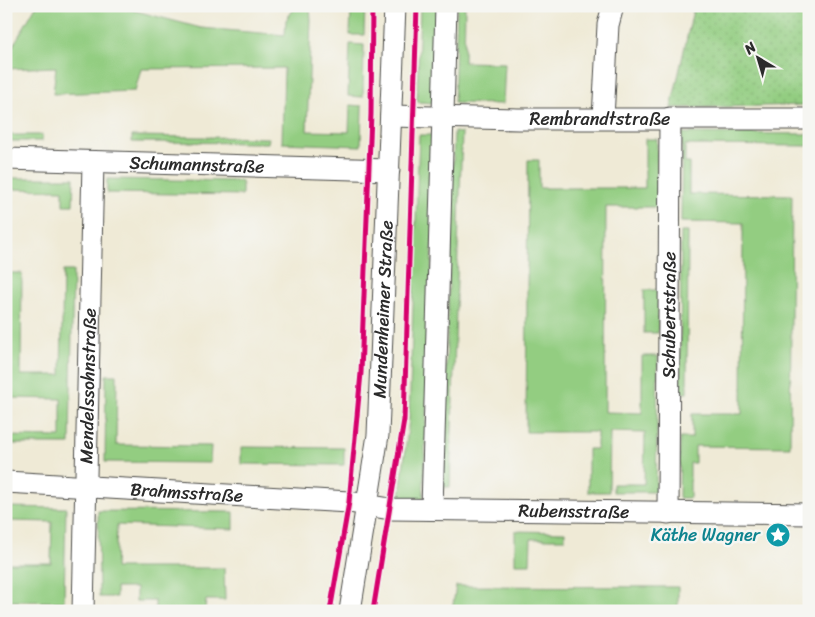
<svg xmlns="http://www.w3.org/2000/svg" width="815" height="617" font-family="Sriracha,sans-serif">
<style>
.green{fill:#93cd81;stroke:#5f7c56}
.park{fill:url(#park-dots);stroke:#5f7c56}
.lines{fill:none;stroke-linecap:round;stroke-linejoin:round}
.minor-casing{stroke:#484845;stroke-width:23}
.minor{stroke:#fff;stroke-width:21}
.cycleway-casing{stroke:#f6f6f2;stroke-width:8}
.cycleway{stroke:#d6006c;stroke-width:5}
.labels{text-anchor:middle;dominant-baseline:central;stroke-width:5;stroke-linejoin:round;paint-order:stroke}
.street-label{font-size:18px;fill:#2b2b2b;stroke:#f6f6f2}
.culture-label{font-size:18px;fill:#0d838f;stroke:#f6f6f2;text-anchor:end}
</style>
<defs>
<pattern id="park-dots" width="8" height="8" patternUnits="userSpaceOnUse" patternTransform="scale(1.25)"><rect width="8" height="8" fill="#93cd81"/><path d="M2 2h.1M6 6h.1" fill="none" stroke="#7fb070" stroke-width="1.8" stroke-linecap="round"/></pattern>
</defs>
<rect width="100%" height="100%" fill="#f6f6f2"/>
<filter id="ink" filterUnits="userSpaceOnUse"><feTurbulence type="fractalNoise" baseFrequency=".02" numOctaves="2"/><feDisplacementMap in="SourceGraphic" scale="10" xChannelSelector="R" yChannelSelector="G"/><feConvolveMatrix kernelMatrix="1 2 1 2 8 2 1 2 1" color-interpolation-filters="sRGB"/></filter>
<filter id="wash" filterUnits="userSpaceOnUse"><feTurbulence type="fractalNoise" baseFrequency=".0096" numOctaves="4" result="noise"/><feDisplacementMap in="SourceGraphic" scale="20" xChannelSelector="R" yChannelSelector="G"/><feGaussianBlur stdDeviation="1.12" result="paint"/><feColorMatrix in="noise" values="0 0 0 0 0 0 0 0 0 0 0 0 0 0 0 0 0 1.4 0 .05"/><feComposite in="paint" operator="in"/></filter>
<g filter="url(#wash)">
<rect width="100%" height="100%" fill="#efead6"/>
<g class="green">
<path d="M36,6H117L201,28L285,35L286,20L296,6H365L364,35H350L351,8L310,7L311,20L307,131L349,132L350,105L362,106L361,146L282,143L284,68L141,69L135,91L53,94L56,67L6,69V58Z"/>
<path d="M420,6H437L434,103L417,102Z"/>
<path d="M457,6H465L464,62L505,63L503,104L454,103Z"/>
<path d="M350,44L364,45L363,97L348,96Z"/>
<path d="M454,132L462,133L450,487H442Z"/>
<path d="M682,133L809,134V146L685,145V163H689V194L792,195L790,447L695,446V463H690V498H679L680,438H692V414H742L743,223L681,222Z"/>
<rect x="6" y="135" width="36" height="6"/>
<path d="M419,135H436L423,505L399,504L409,420Z"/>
<path d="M132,136L269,138L268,143L132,142Z"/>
<path d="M645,139H657V207H606L605,412L642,413V356H658L656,492H613V484H644L645,433L610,432L609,492H588V449H597V432H526L528,160H539V188H645Z"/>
<path d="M6,178H74L73,205H63V190L6,189Z"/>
<path d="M107,179L242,181V195L107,193Z"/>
<path d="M681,232H688L687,393H680Z"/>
<path d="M63,271H73L70,444H6V436L61,437V399L10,398V391H6V273H22L21,375H61Z"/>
<rect x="644" y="290" width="14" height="43"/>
<path d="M106,375H117L116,445L211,446L210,463L105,462Z"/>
<path d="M241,447L344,448V465L241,464Z"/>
<path d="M6,507L66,508L64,602L10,601V611H6V563H51L52,522L6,521Z"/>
<path d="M98,511L234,512V529L117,525L115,568H224L225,600H206L205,611H155V601H136V588H116V597H99Z"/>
<path d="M515,531L565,532V539H531L530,564H515Z"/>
<path d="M456,586L678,587V611H452Z"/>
</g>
<path class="park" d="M694,6H809V105L671,108Z"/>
</g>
<g filter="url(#ink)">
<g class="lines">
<defs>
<g id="minor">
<path id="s1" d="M391,116L518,119H809"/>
<path d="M603,118L608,25L613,6"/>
<path id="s2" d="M6,159L389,170"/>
<path id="s3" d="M6,482L349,502L390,509L809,514"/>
<path d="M432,509L446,6"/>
<path id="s4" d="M668,513L670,118"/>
<path id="s5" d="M83,611L93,162"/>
<path id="s6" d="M350,611L378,435L395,6"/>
</g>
</defs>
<use href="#minor" class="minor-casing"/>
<use href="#minor" class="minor"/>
<defs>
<g id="cycleway">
<path d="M330,611L349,502L361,373L371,114L372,6"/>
<path d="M373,611L404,420L417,6"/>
</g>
</defs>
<use href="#cycleway" class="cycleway-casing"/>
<use href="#cycleway" class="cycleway"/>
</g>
</g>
<defs>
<symbol id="sight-disc" viewBox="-11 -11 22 22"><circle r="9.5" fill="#0f9aa8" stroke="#f6f6f2"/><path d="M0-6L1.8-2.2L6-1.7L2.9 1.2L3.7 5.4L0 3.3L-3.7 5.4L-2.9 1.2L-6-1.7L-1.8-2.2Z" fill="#fff"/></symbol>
</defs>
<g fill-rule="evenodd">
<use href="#sight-disc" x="764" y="521" width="28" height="28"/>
</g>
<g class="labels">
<g class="street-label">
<text stroke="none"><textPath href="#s1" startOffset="209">Rembrandtstraße</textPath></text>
<text stroke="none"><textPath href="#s2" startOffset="191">Schumannstraße</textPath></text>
<text stroke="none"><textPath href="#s6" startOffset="304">Mundenheimer Straße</textPath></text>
<text stroke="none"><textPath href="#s4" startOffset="198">Schubertstraße</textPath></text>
<text stroke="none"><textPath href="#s5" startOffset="225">Mendelssohnstraße</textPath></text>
<text stroke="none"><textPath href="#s3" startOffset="181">Brahmsstraße</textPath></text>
<text stroke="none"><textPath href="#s3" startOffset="569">Rubensstraße</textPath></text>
</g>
<g class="culture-label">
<text x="760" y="535">Käthe Wagner</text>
</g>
</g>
<rect width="815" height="617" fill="none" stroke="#f6f6f2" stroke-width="25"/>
<g transform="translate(758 58) rotate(322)" stroke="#f6f6f2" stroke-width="4" paint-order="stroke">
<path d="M0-4L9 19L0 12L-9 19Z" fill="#2b2b2b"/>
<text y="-8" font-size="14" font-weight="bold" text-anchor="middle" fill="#2b2b2b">N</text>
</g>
</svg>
